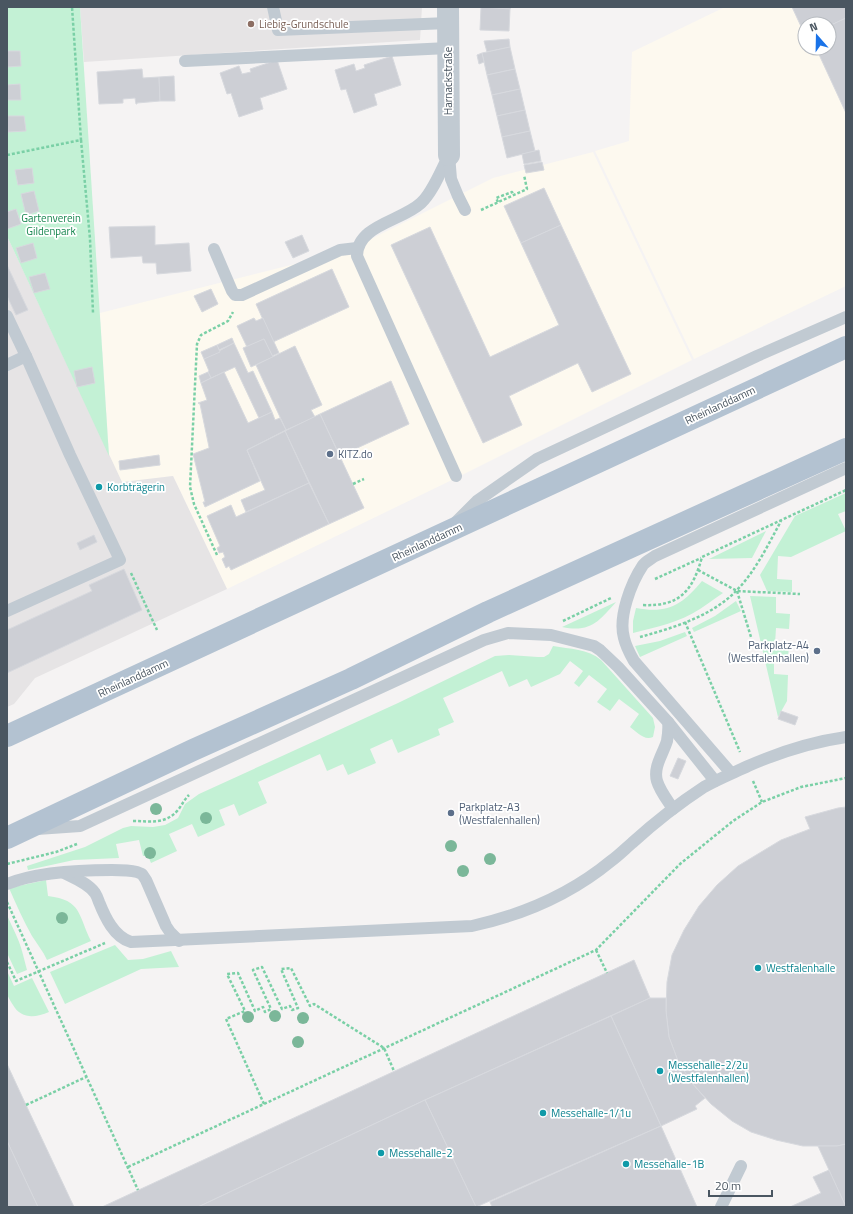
<svg xmlns="http://www.w3.org/2000/svg" width="853" height="1214" font-family="'Titillium Web',sans-serif">
<style>
.commercial{fill:#fdf9ef;fill-rule:evenodd}
.education{fill:#e6e4e5}
.green{fill:#c3f1d5}
.building{fill:#cdcfd5;stroke:#d7d9de}
.lines{fill:none;stroke-linecap:round;stroke-linejoin:round}
.path{stroke:#7ad0a6;stroke-width:2.5;stroke-dasharray:3 2;stroke-linecap:butt}
.service{stroke:#c1cad2;stroke-width:12}
.minor{stroke:#c1cad2;stroke-width:22}
.primary{stroke:#b3c2d1;stroke-width:22}
.tree{fill:#7bb799}
.education-dot{fill:#8d6e63;stroke:#fff;stroke-width:1.5}
.service-dot{fill:#5c6f8a;stroke:#fff;stroke-width:1.5}
.culture-dot{fill:#0f9aa8;stroke:#fff;stroke-width:1.5}
.labels{text-anchor:middle;dominant-baseline:central;stroke-width:3.5;stroke-linejoin:round;paint-order:stroke}
.education-label{font-size:11px;fill:#785e54;stroke:#fff;text-anchor:start}
.street-label{font-size:11px;fill:#4a5661;stroke:#fff}
.park-label{font-size:11px;fill:#17864f;stroke:#fff}
.service-label{font-size:11px;fill:#4e5e75;stroke:#fff;text-anchor:start}
.culture-label{font-size:11px;fill:#0d838f;stroke:#fff;text-anchor:start}
</style>
<rect width="100%" height="100%" fill="#f5f3f3"/>
<g class="commercial">
<path d="M725,7H846V286L694,359L595,151L629,141L632,52ZM805,24H829V48H805Z"/>
<path d="M593,152L692,360L454,479L227,589L173,476L122,483L109,456L100,313L347,251L493,178Z"/>
</g>
<g class="education">
<path d="M80,7H422L420,40L84,62Z"/>
<path d="M7,236L122,482L173,476L227,589L35,678L14,704L7,707Z"/>
</g>
<g class="green">
<path d="M7,7H80L109,456L7,236Z"/>
<path d="M846,493V511L838,514L846,531L791,557L778,556L777,579L792,580V592L767,591L760,575L795,516Z"/>
<path d="M766,531L752,558L709,559Z"/>
<path d="M702,581L723,593C715,598 708,604 700,609C680,622 657,627 633,633V621L636,608C668,614 682,605 702,581Z"/>
<path d="M750,596L776,597V613L790,614L789,629L776,628L775,644L789,645L788,658H774V674L788,675L787,701L778,717Z"/>
<path d="M736,601L741,611L694,632L692,628L715,616Z"/>
<path d="M616,602C599,621 591,633 562,627Z"/>
<path d="M685,632L687,636L640,657L635,646L660,641Z"/>
<path d="M553,646C570,649 588,649 601,660L653,718L655,727L653,737C644,741 637,732 630,727L639,714L619,699L610,711L597,702L607,689L589,675L579,687L574,683L583,671L570,661L560,674L531,687L527,679L509,687L502,671L443,698L454,722L438,729L440,735L398,753L392,739L370,749L376,763L348,775L343,764L327,771L320,754L258,782L267,803L239,816L234,804L219,810L225,825L198,837L192,824L169,834L177,851L151,863L148,856H143L139,840L116,844L119,858L74,860L28,870L27,866L85,847L123,828L131,826L153,827L165,825L178,818L185,804L199,794L398,703L495,656L509,655L538,657H544L549,654Z"/>
<path d="M46,880L48,896C82,900 78,915 91,941L47,960C43,951 37,944 32,936C23,920 16,904 9,888Z"/>
<path d="M7,915C12,927 19,939 22,951C24,958 25,963 27,970L17,974L7,953Z"/>
<path d="M115,945L128,960L143,959L171,951L179,967L141,969L65,1004L50,972Z"/>
<path d="M7,971L14,986L32,978L49,1012C35,1018 21,1019 13,1005C11,1002 8,997 7,994C6,987 7,978 7,971Z"/>
</g>
<g class="building">
<path d="M477,7H511L510,9Z"/>
<path d="M481,7L510,9L509,31L480,30Z"/>
<path d="M792,7H846V18L829,26V24H805V35Z"/>
<path d="M846,18V113L816,48H829V26Z"/>
<path d="M509,39L510,47L487,52L484,41Z"/>
<path d="M510,47L515,69L487,75L482,53Z"/>
<path d="M7,51H20L21,66L7,67Z"/>
<path d="M482,53L484,62L479,64L477,55Z"/>
<path d="M392,56L401,85L374,94L377,105L354,113L346,89L341,90L335,70L354,64L356,71L365,68L364,65Z"/>
<path d="M277,60L287,89L260,98L263,109L239,117L231,93L227,94L220,73L239,66L242,74L251,72L250,69Z"/>
<path d="M142,69L143,78L159,77L160,101L137,103V104H136L135,98L123,99V103L99,104L97,72Z"/>
<path d="M515,69L520,89L492,95L487,75Z"/>
<path d="M174,76L175,101H160L159,77Z"/>
<path d="M20,84L21,100H7V85Z"/>
<path d="M520,89L525,110L497,116L492,95Z"/>
<path d="M525,110L530,131L502,137L497,116Z"/>
<path d="M7,116H24L26,131L8,132Z"/>
<path d="M530,131L535,151L507,158L502,137Z"/>
<path d="M539,150L541,161L524,164L522,154Z"/>
<path d="M542,162L544,170L526,173L524,165Z"/>
<path d="M32,168L34,183L18,185L15,170Z"/>
<path d="M544,188L561,225L521,243L504,206Z"/>
<path d="M34,191L39,211L26,215L21,194Z"/>
<path d="M16,209L21,224L7,229V212Z"/>
<path d="M561,225L631,374L592,392L578,363L509,396L522,425L483,443L391,245L430,227L490,357L559,325L521,243Z"/>
<path d="M155,226V245L189,243L191,271L157,274L156,263H143L142,256L111,258L109,227Z"/>
<path d="M302,235L309,251L293,258L285,242Z"/>
<path d="M33,243L37,258L21,263L16,248Z"/>
<path d="M7,265L28,310L16,315L7,296Z"/>
<path d="M332,269L349,307L273,342L256,304Z"/>
<path d="M45,273L50,289L34,293L29,277Z"/>
<path d="M211,289L218,304L202,312L194,296Z"/>
<path d="M254,318L256,321L263,318L279,353L272,356L264,339L247,347L237,326Z"/>
<path d="M232,338L234,343L219,350L217,345Z"/>
<path d="M264,339L273,357L251,367L243,348Z"/>
<path d="M234,343L248,373L253,371L272,412L259,418L235,367L211,378L208,372L209,371L204,359Z"/>
<path d="M217,345L220,352L204,359L201,352Z"/>
<path d="M295,346L322,405L311,410L315,417L286,430L256,365Z"/>
<path d="M92,367L95,383L77,387L74,371Z"/>
<path d="M208,372L211,378L201,383L199,376Z"/>
<path d="M224,372L248,423L272,412L275,420L280,418L286,430L247,450L260,481L205,507L203,502H205L193,454L209,448V447L200,404L198,403L207,400L201,383Z"/>
<path d="M391,381L409,424L340,456L320,414Z"/>
<path d="M320,414L364,508L329,524L285,431Z"/>
<path d="M285,431L309,483L246,512L241,500L265,490L247,450Z"/>
<path d="M159,455L160,465L120,470L119,461Z"/>
<path d="M309,483L329,524L231,570L229,566L226,568L222,559L225,557L223,552L219,553L217,548L220,546L207,516L231,505L236,517Z"/>
<path d="M94,535L97,542L80,550L77,543Z"/>
<path d="M124,569L142,610L7,673V630L92,591L89,585Z"/>
<path d="M781,711L798,717L795,725L778,719Z"/>
<path d="M678,758L686,761L678,779L670,776Z"/>
<path d="M846,807V1144L837,1146H803L776,1140L751,1132L732,1121L711,1104L691,1082L678,1061L669,1037L666,1011L667,982L672,955L684,930L699,906L717,885L738,866L781,840L810,829L805,817L838,808Z"/>
<path d="M634,960L650,998L425,1100L198,1207H102Z"/>
<path d="M650,998H666V1011L669,1037L678,1061L691,1082L705,1098L695,1106L697,1109L661,1126L611,1016Z"/>
<path d="M611,1016L661,1126L476,1207L425,1100Z"/>
<path d="M7,1064L26,1105L74,1207H38L7,1141Z"/>
<path d="M425,1100L476,1207H198Z"/>
<path d="M661,1126L697,1207H492L490,1202Z"/>
<path d="M7,1141L38,1207H7Z"/>
<path d="M846,1144V1207L818,1146H837Z"/>
<path d="M829,1170L846,1207H790L821,1193L813,1177Z"/>
</g>
<g class="lines">
<g class="path">
<path d="M81,140L90,239L93,313"/>
<path d="M7,155L81,140L72,7"/>
<path d="M498,202L496,198L512,192L513,194"/>
<path d="M481,210L527,189L524,175"/>
<path d="M353,484L364,479"/>
<path d="M217,555L194,504L190,487L197,344L201,335L228,321L233,312"/>
<path d="M698,570L737,591L800,594"/>
<path d="M131,573L157,630"/>
<path d="M655,579L701,558"/>
<path d="M737,591L751,637"/>
<path d="M643,605C680,607 693,590 702,557L846,490"/>
<path d="M563,621L611,598"/>
<path d="M685,622L740,752"/>
<path d="M640,637C673,628 712,616 736,591C755,572 768,545 781,521"/>
<path d="M753,781L762,802"/>
<path d="M133,821C150,821 165,825 178,810C182,805 184,800 189,795"/>
<path d="M7,864L56,852L77,844"/>
<path d="M7,902L138,1190"/>
<path d="M596,950L607,973"/>
<path d="M7,962L16,981L105,943"/>
<path d="M264,1104L226,1019L245,1011L227,974L238,973L255,1011L263,1007L265,1012L271,1009L253,970L262,967L282,1009L290,1006L292,1010L298,1008L281,969L291,968L310,1006L314,1004L384,1048L394,1071"/>
<path d="M26,1105L86,1077"/>
<path d="M128,1167L596,950L680,864L733,821L762,802L801,787L846,778"/>
</g>
<g class="service">
<path d="M273,7L278,30L448,23"/>
<path d="M185,61L448,48"/>
<path d="M449,155C441,170 433,192 421,203C402,221 357,225 357,256L456,476"/>
<path d="M449,155L451,179L458,196L465,210"/>
<path d="M214,249L232,291L235,295H242L340,250L357,248"/>
<path d="M7,316L26,356"/>
<path d="M7,365L26,356L70,455L120,560L7,611"/>
<path d="M456,522L477,501L537,459L757,356L846,317"/>
<path d="M668,722L715,781"/>
<path d="M731,773L634,661C630,654 626,647 624,638C618,617 631,583 643,565C646,561 651,559 655,556L846,468"/>
<path d="M37,829L80,826L484,640L508,633L551,635L594,646L600,650L618,667L668,722C669,729 668,735 667,741C663,754 653,767 657,781C660,791 668,801 673,809"/>
<path d="M64,873C74,878 88,883 95,893C97,896 98,899 99,902C105,917 114,937 131,942L472,926C522,915 571,894 611,861C618,856 625,849 632,843C654,823 678,804 704,787C718,779 733,773 748,766C780,752 811,742 846,737"/>
<path d="M7,884C37,872 80,870 112,870C120,870 129,870 137,872L142,874L146,880L166,926L170,932L179,941"/>
<path d="M721,1207L741,1166"/>
</g>
<path class="minor" d="M448,7L449,155"/>
<g class="primary">
<path d="M7,736L846,347"/>
<path d="M7,838L193,750L351,679L488,612L846,449"/>
</g>
</g>
<g class="tree">
<circle cx="156" cy="809" r="6"/>
<circle cx="206" cy="818" r="6"/>
<circle cx="451" cy="846" r="6"/>
<circle cx="150" cy="853" r="6"/>
<circle cx="490" cy="859" r="6"/>
<circle cx="463" cy="871" r="6"/>
<circle cx="62" cy="918" r="6"/>
<circle cx="275" cy="1016" r="6"/>
<circle cx="248" cy="1017" r="6"/>
<circle cx="303" cy="1018" r="6"/>
<circle cx="298" cy="1042" r="6"/>
</g>
<circle class="education-dot" cx="251" cy="24" r="4"/>
<g class="service-dot">
<circle cx="330" cy="454" r="4"/>
<circle cx="817" cy="651" r="4"/>
<circle cx="451" cy="813" r="4"/>
</g>
<g class="culture-dot">
<circle cx="99" cy="487" r="4"/>
<circle cx="758" cy="968" r="4"/>
<circle cx="660" cy="1071" r="4"/>
<circle cx="543" cy="1113" r="4"/>
<circle cx="381" cy="1153" r="4"/>
<circle cx="626" cy="1164" r="4"/>
</g>
<g class="labels">
<g class="education-label">
<text x="259" y="24">Liebig-Grundschule</text>
</g>
<g class="street-label">
<text transform="translate(448 81) rotate(-90)">Harnackstraße</text>
<text transform="translate(720 405) rotate(-25)">Rheinlanddamm</text>
<text transform="translate(427 542) rotate(-25)">Rheinlanddamm</text>
<text transform="translate(133 678) rotate(-25)">Rheinlanddamm</text>
</g>
<g class="park-label">
<text x="51" y="218">Gartenverein<tspan x="51" dy="13">Gildenpark</tspan></text>
</g>
<g class="service-label">
<text x="338" y="454">KITZ.do</text>
<text x="809" y="645" text-anchor="end">Parkplatz-A4<tspan x="809" dy="13">(Westfalenhallen)</tspan></text>
<text x="459" y="807">Parkplatz-A3<tspan x="459" dy="13">(Westfalenhallen)</tspan></text>
</g>
<g class="culture-label">
<text x="107" y="487">Korbträgerin</text>
<text x="766" y="968">Westfalenhalle</text>
<text x="668" y="1065">Messehalle-2/2u<tspan x="668" dy="13">(Westfalenhallen)</tspan></text>
<text x="551" y="1113">Messehalle-1/1u</text>
<text x="389" y="1153">Messehalle-2</text>
<text x="634" y="1164">Messehalle-1B</text>
</g>
</g>
<rect width="853" height="1214" fill="none" stroke="#4a5661" stroke-width="16"/>
<g transform="translate(817 36) rotate(340)"><circle r="19" fill="#ffffff" stroke="#b7bbc0"/>
<path d="M0-3L7 15L0 10L-7 15Z" fill="#1a73e8"/>
<text y="-6" font-size="11" font-weight="bold" text-anchor="middle" fill="#4a5661">N</text>
</g>
<path d="M709 1190v6h63v-6" fill="none" stroke="#4a5661" stroke-width="2"/>
<text x="715" y="1190" font-size="12" fill="#4a5661" stroke="#ffffff" stroke-width="3" paint-order="stroke">20 m</text>
</svg>
